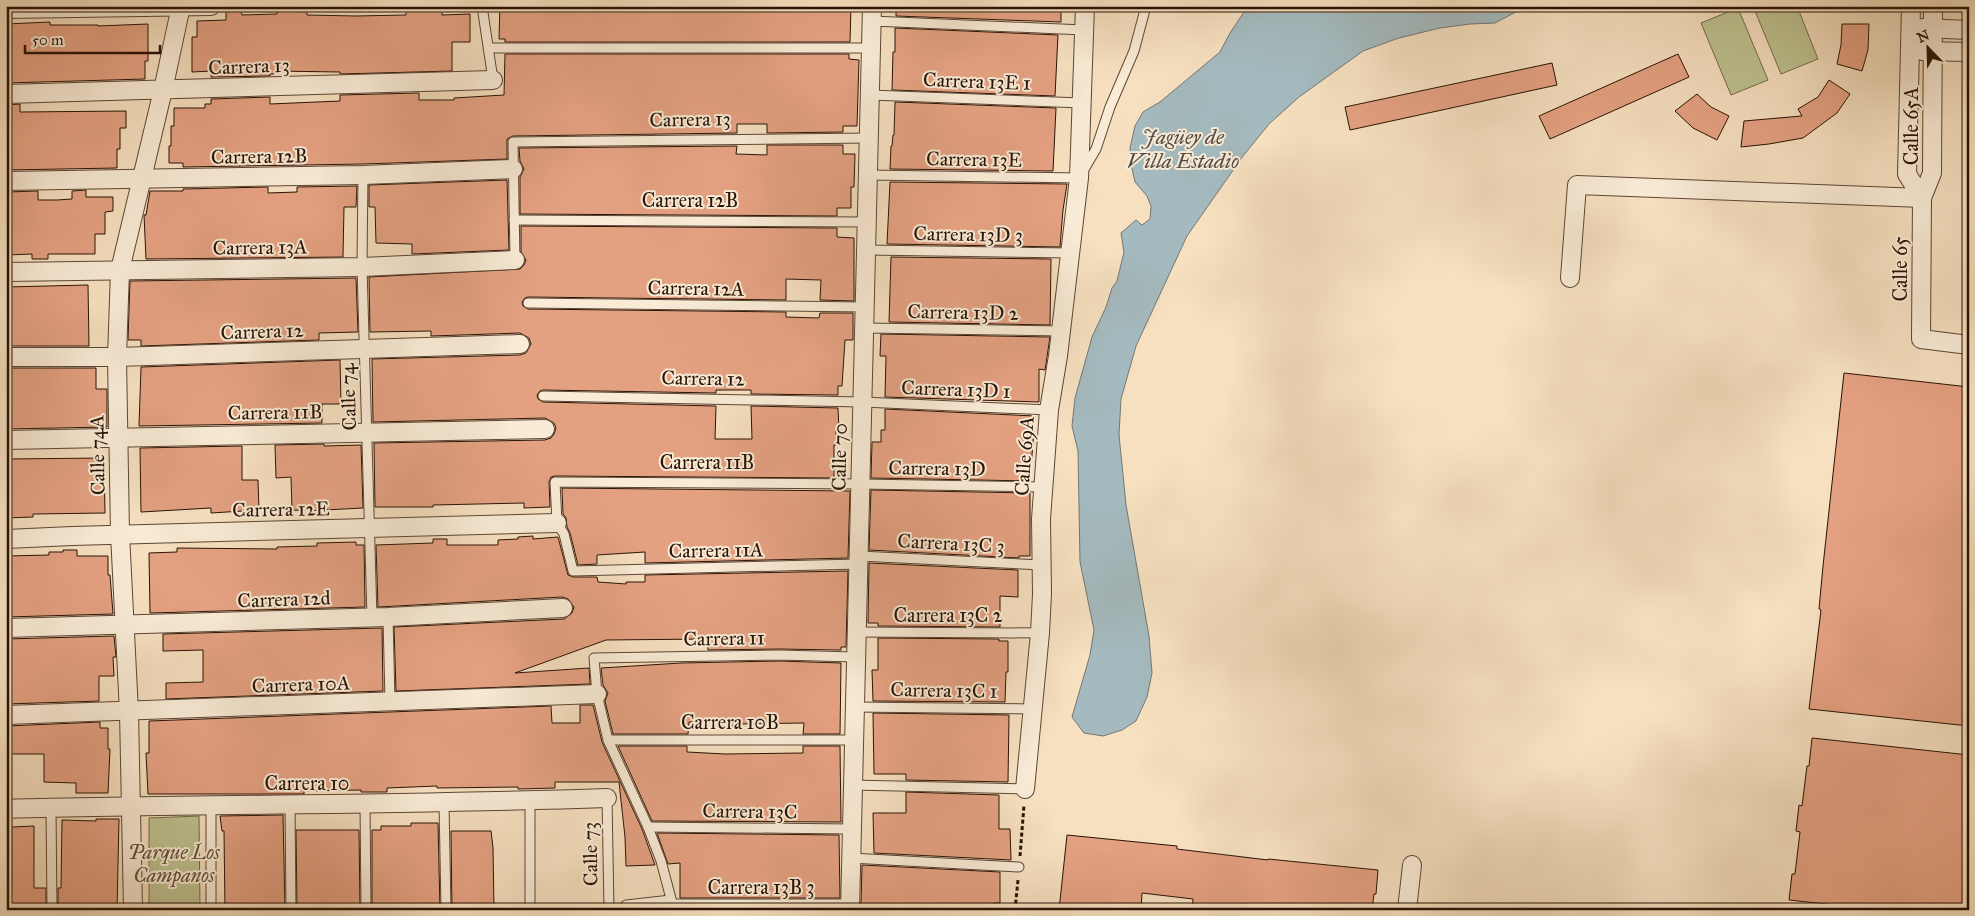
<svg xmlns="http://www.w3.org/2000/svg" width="1975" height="916" font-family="'IM FELL Great Primer',serif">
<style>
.green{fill:#bec291;stroke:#746a4b}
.water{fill:#a4babf;stroke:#737775}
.building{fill:#e4a182;stroke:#291305}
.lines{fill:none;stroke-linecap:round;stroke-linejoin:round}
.service-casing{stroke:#5c4634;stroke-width:11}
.minor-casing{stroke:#5c4634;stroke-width:20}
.path{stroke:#291305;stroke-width:3;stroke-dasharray:4 2.5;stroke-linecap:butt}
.service{stroke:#f9ebd6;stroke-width:9}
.minor{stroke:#f9ebd6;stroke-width:18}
.labels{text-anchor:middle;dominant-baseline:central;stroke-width:4;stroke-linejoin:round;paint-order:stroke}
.street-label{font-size:20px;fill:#291305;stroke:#f9ebd6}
.park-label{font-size:20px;font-style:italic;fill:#5d5036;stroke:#f9ebd6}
.water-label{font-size:21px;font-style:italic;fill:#544d46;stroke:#f9ebd6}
</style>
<rect width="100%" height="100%" fill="#f6e0c0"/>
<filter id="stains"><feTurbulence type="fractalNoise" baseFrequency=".004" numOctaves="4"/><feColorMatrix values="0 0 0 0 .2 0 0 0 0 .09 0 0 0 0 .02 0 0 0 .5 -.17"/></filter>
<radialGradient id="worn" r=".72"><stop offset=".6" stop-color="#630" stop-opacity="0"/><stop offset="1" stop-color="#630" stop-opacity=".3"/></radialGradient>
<g class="green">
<path d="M1753,6H1797L1818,59L1781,74Z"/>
<path d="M1738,8L1768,80L1731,95L1701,23Z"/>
<path d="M199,816L200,910H149V818Z"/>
</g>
<path class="water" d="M1248,6H1527L1495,23L1470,24L1440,28L1399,38L1363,51L1299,97L1269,124L1243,156L1187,236L1136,346L1121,399L1119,435L1126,505L1149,636L1152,673L1147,697L1136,721L1122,730L1103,736L1084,733L1072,717L1090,655L1094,630L1080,562L1078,451L1072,426L1075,398L1092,337L1106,307L1112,288L1117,281L1124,252L1121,233L1136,220L1142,225L1150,219L1151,206L1147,196L1135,182L1131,164L1130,148L1135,126L1143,112L1160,102L1220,52L1230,33Z"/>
<g class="building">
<path d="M500,6L693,8V6H851L850,42H505V39H499Z"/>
<path d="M896,6H1061V22L896,16Z"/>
<path d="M442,9V15L470,14V42H452V71L340,74V72L274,71V74H270V76L211,77V71L192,72V37H197V21L226,20V12L241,11L242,15L277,14V11H292L307,12V15L356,16L406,15V10Z"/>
<path d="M50,22V25H98V26L148,24V61H145V79L6,83V24Z"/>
<path d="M1842,24H1869L1868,50L1862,71L1837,64L1841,45Z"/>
<path d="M895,28L1058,35L1055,96L892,90L893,52H895Z"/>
<path d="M505,54H849V59L859,60L857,126H843V132L767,133V124H737V133L513,136L507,139V159L363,164L183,167V163H169V146H171V126H174V108H205V104H211V99L270,97V104L340,101V95L419,93V100H454V98L504,95Z"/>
<path d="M1678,54L1689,77L1550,139L1539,116Z"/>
<path d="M1552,63L1557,85L1350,130L1345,107Z"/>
<path d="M1829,80L1850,94L1837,113L1803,138L1769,144L1741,147L1744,121L1802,116L1798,109L1818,97Z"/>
<path d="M1697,94L1711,107L1729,116L1717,140L1693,128L1675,111Z"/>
<path d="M895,102L1056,108L1053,171L890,169L891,146H892L893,135H894Z"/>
<path d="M20,104V112L126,111V128H120V149H117V168L6,170V105Z"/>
<path d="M767,145H843V154H855L854,187H851V208H837V216L520,214V177L524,169L520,161L519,148L737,146L736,154L767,155Z"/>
<path d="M507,180L509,250L412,254V244L376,243L375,207H369V185Z"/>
<path d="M890,182L1067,184L1063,210L1060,247L887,244Z"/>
<path d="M357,186L356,207H344L343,257L146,259L144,215H146L150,191H183V189L268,187V193L297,192V187Z"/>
<path d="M86,190V197H113V211L105,212V234H95V254H48V259H32V254L7,255V192L38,191V200H57L72,199V191Z"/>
<path d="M521,226L837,228V237L854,238V301L820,300L821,280L786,279V300L528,297L525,298L522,302L523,306L528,309L786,312V317L819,318L820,313H853V340H845L842,386H838V395L751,394V390H716V393L543,390L540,391L537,395L538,399L543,402L716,406L715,439H752L751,406L838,408L839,430H836V445H834V478L555,476L551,477L549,482L550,507L524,508V503L433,505V507H375L374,443L545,440L551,438L554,434L556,428L554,423L545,418L373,422L372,359L520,355L526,353L531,344L529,338L520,333L431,336V331L370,332L369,277L520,269L524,265L526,260L521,252Z"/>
<path d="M891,257L1051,259L1050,325L889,322Z"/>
<path d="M356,278L358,332L319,333V340L141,346V340H128L130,281Z"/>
<path d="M88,285L89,346H6V287Z"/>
<path d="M881,334L1050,337L1045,370L1039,369V402L885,397L886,356H880Z"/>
<path d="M340,360L341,404H322V423L139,426L141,367Z"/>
<path d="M6,368H96V389H107V427L6,429Z"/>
<path d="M1844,373L1969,387V726L1809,709L1821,610L1819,609L1823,566Z"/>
<path d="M885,409L1035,416L1030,481L871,478L872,442H881V430H885Z"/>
<path d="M324,444V446L361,445L363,508L325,510V511L292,510L291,477L276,478L275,445Z"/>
<path d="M242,446V480H258L259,510L211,513V508L141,512L140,448Z"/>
<path d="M104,458L105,513L33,514V517L6,518V459Z"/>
<path d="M562,488L850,491L848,558L645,563V552L597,555V564L578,565L570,533L567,527L566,518L563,514Z"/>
<path d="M871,490L1030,493V556H1019V558L869,550Z"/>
<path d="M533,536V539L558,537L568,575L573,577H597L598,582L626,584V582H645V575L848,571L846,647H841V650L779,649L708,650L707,639L606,640L515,673L589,668L590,684L396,691L394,627L564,619L572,613L574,607L568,599L562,597L378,607L376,545L433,543V539H447V545H498V540L518,539V537Z"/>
<path d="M356,542V545H364L365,607L150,613L149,553L177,552V548L277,549V547L317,546V543Z"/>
<path d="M63,550H77V556H108V575H110L113,614L6,617V556L49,555V552H63Z"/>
<path d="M869,563L1018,570V597L1000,596V627L878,626V623H868Z"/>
<path d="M382,628L383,691L166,699V683L203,682V650L163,651V634Z"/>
<path d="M114,636L116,657H113L114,676H99V701L6,704V639Z"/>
<path d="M878,638L999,639V641H1008V672H1006L1005,702L873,701L872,670H878Z"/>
<path d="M779,661L841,663L840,734H803L804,723L737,724V726H718V722H689L688,734H613L605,701L608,693L603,685L601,668L681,663Z"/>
<path d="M580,705H593L602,742L642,829L655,865L626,866L625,837L619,782H555V788L518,789V787L437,788V786L387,788V792H361V790L304,791V794H148L146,753H149V721L551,706L552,723H580Z"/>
<path d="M873,713L1009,715L1008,782L906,780V774H874Z"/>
<path d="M100,722V728H108V749H110L108,793H76V783L44,782V754H6V726Z"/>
<path d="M1812,738L1969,755L1968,910H1881L1789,900L1792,874H1795L1800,832L1796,831L1799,805L1802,806L1807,766H1809Z"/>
<path d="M618,746H687V752L725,754L803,753V746H840L841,822L652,821Z"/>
<path d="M906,792L999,795V829H1010L1011,860L874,853L873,813H906Z"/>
<path d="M283,815L285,910H225L224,831H222L220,816Z"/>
<path d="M96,819H119L117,910H58V888H61L62,820L96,821Z"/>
<path d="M411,823H438L440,910H372V830H381V826H411Z"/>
<path d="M34,826V888H46V910H6V889H12V827Z"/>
<path d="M296,830H359L360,910H297Z"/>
<path d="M451,831H491L493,848L494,910H452Z"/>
<path d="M657,833L839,835L840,898H680V863L668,864Z"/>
<path d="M1067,835L1177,846V849L1268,860V859L1378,870L1376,894H1374L1372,910H1289L1242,904V910H1192L1193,899L1142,893L1141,910H1059Z"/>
<path d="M862,865L1000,872V903H994V910H862V905H861Z"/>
</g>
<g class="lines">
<defs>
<g id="service">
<path d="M482,6L493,80"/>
<path d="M872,21L1084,30"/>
<path d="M489,48H871"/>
<path d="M870,95L1082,103"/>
<path d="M363,175L362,267L372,617"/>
<path d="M868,175L1079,178L1096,149L1110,107L1134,51L1146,6"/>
<path d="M514,220L867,222"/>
<path d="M866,250L1070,253"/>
<path d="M515,260L513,142L869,138"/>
<path d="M528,303L865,307"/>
<path d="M864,328L1061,331"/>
<path d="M543,396L862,402L1049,410"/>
<path d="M859,556L1042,565"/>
<path d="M859,564L573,571L564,534L557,523L555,482L860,484L1043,487"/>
<path d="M388,617L390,702"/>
<path d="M856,632L1040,633"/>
<path d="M854,707L1034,709"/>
<path d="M608,740H853"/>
<path d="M852,785L1025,789"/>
<path d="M607,798L609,910"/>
<path d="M444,803L446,910"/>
<path d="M290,804L291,910"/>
<path d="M365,804L366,910"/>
<path d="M51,808L52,910"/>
<path d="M648,827L851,829"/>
<path d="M850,858L1019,867"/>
<path d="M672,904H850"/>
<path d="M626,905L671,900"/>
<path d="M211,910V805"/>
<path d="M530,910V800"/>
<path d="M674,910L661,861L648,827L608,740L597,694L594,658L779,655L855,657"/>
</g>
<g id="minor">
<path d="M1911,6L1907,174L1922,198"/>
<path d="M1933,6L1932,173L1922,198L1921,339L1969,345"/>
<path d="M6,9L211,6"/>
<path d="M1922,28L1969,30"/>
<path d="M1922,51L1969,52"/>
<path d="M6,94L493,80"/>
<path d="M6,181L363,175L513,169"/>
<path d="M6,272L362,267L515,260"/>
<path d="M1570,278L1577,185L1922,198"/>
<path d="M6,357H117L520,344"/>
<path d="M6,440L545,429"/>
<path d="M6,539L72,536L557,523"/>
<path d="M6,628L388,617L563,608"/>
<path d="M6,715L597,694"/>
<path d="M1025,789L1040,633L1042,594L1041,519L1049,410L1058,356L1079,178L1085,6"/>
<path d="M6,809C206,804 407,805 607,798"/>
<path d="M133,910L129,712L120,534L117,357L120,270L163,90L181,6"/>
<path d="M850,910L872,6"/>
<path d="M1407,910L1412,865"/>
</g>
</defs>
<use href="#service" class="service-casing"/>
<use href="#minor" class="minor-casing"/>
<g class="path">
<path d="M1020,856L1024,805"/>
<path d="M1015,910L1018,880"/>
</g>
<use href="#service" class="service"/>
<use href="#minor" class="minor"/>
</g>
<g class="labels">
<g class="street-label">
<text transform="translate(249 66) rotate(-2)">Carrera 13</text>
<text transform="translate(977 81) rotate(2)">Carrera 13E 1</text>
<text transform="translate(690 119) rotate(-1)">Carrera 13</text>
<text transform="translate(1911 126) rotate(-90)">Calle 65A</text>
<text transform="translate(259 156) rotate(-1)">Carrera 12B</text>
<text transform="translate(974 159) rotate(1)">Carrera 13E</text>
<text x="690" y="200">Carrera 12B</text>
<text transform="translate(968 234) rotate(1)">Carrera 13D 3</text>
<text transform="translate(260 247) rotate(-1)">Carrera 13A</text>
<text transform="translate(1900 269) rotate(-90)">Calle 65</text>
<text transform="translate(696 288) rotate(1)">Carrera 12A</text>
<text transform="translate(963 312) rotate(1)">Carrera 13D 2</text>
<text transform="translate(262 331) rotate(-2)">Carrera 12</text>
<text transform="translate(703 378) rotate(1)">Carrera 12</text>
<text transform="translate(956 389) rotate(2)">Carrera 13D 1</text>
<text transform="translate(348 397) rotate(-92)">Calle 74</text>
<text transform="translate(275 412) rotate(-1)">Carrera 11B</text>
<text transform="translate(97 455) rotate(-91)">Calle 74A</text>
<text transform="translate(1024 456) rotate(-86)">Calle 69A</text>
<text transform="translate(839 457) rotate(-89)">Calle 70</text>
<text x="707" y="462">Carrera 11B</text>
<text transform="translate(937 468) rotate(1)">Carrera 13D</text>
<text transform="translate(281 509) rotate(-1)">Carrera 12E</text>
<text transform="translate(951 543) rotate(3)">Carrera 13C 3</text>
<text transform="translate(716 550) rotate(-1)">Carrera 11A</text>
<text transform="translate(284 599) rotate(-2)">Carrera 12d</text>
<text x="948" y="615">Carrera 13C 2</text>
<text transform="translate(724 638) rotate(-1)">Carrera 11</text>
<text transform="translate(301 684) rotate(-2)">Carrera 10A</text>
<text transform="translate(944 690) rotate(1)">Carrera 13C 1</text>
<text x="730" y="722">Carrera 10B</text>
<text x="307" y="783">Carrera 10</text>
<text transform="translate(750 811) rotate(1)">Carrera 13C</text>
<text transform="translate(590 854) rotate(-91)">Calle 73</text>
<text x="761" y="887">Carrera 13B 3</text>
</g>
<g class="park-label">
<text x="174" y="852">Parque Los<tspan x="174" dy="23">Campanos</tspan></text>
</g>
<g class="water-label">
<text x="1183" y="137">Jagüey de<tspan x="1183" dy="24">Villa Estadio</tspan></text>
</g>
</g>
<rect width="1975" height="916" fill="none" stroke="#f6e0c0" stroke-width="25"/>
<rect x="8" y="8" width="1960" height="901" fill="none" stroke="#291305" stroke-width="2.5"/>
<rect x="12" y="12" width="1950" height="891" fill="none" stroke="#291305"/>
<g transform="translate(1928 48) rotate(337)" stroke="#f9ebd6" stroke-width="4" paint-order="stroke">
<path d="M0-4L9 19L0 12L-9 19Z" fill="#291305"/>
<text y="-8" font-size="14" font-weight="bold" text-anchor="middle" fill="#291305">N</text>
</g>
<path d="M25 45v8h135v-8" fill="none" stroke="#291305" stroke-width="2.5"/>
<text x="32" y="45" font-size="15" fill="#291305" stroke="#f9ebd6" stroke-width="4" paint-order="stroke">50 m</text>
<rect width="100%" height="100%" filter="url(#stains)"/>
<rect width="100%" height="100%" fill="url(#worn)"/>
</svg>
